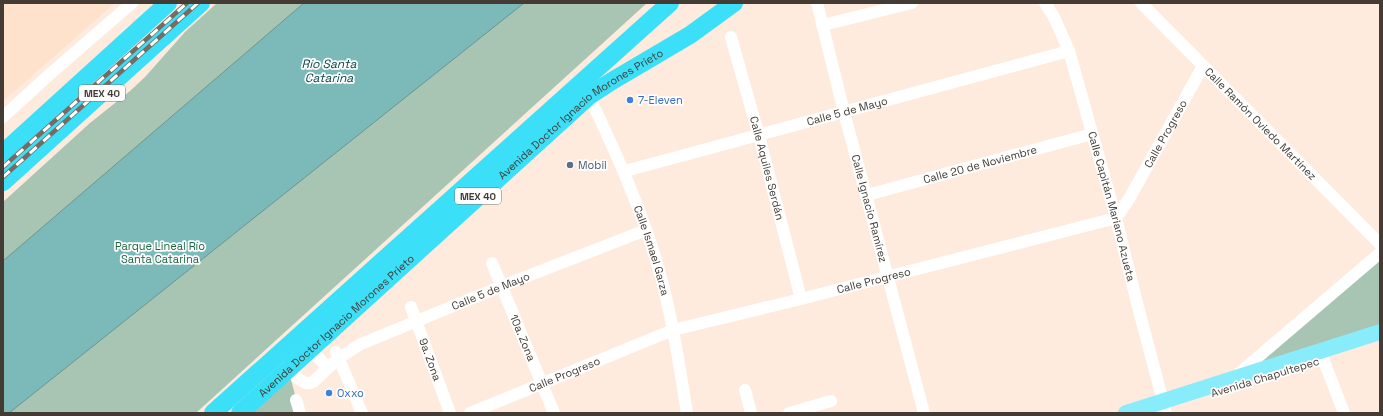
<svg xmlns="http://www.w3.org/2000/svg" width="1383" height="416" font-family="'Space Grotesk',sans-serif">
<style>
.built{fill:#ffe2cc}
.green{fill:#a7c5b2}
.water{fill:#7cbaba;stroke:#6b9492}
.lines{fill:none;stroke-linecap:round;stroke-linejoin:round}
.minor{stroke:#fff;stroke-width:12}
.major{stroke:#89ecfb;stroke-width:16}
.highway{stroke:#3be0f8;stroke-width:18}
.rail-casing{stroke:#776c63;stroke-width:4.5}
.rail{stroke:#fff;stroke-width:3;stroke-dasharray:9;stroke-linecap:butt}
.shop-dot{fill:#3f7fe0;stroke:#fff;stroke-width:1.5}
.service-dot{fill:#5c6f8a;stroke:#fff;stroke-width:1.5}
.labels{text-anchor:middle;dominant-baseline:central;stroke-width:3.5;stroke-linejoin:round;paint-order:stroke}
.shield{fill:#fff;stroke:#7b7671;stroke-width:1}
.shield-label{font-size:10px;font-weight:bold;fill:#433b34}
.shop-label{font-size:11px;fill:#366cbe;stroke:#fff;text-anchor:start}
.street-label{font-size:11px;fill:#433b34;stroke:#fff}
.service-label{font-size:11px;fill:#4e5e75;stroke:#fff;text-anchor:start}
.park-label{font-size:11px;fill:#1b6641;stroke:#fff}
.water-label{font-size:12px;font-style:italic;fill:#003e3e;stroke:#fff}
</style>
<rect width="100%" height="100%" fill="#feebde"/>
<path class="built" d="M3,3H115L3,101Z"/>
<g class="green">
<path d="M217,3H647L196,413H3V202L90,123L130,91L145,77L185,32Z"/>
<path d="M1380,253V332L1253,372L1251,364Z"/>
<path d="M288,369L300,413H240Z"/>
</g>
<path class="water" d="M304,3H524L9,413H3V261Z"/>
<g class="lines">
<g class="minor">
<path id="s1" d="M817,3L844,112L924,413"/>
<path id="s2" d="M1045,3L1054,17L1069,51L1116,218L1137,303L1166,413"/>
<path id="s3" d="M1141,3L1380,244"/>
<path d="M823,25L912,3"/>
<path id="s4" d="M731,37L759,136L801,299"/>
<path id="s5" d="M589,96C618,157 646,219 663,285C674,327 680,370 687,413"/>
<path d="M3,117L50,74L132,3"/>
<path id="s6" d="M625,171L1069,51"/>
<path id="s7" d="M867,195L1092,134"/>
<path id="s8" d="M492,263L554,413"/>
<path id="s9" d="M411,307L450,413"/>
<path d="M1320,351L1344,413"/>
<path d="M336,352L362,413"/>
<path id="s10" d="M328,368L339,358L361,344L502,286L646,230"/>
<path d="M288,369C295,375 304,387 313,382L328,368L310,349"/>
<path d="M1237,375L1380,253"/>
<path d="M745,390L751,413"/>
<path d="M296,400L300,413"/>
<path id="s11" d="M470,413L673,330L801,299L1116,218L1129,199L1203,66"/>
<path d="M789,413L831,401"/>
</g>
<path class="major" d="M1126,413L1380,332"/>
<g class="highway">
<path d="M3,153L168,3"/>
<path d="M3,182L201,3"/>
<path d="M213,413L670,3"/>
<path id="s12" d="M240,413L589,96L612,81L690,35L734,3"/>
</g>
<defs>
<g id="rail">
<path d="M3,167L187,3"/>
<path d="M3,177L198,3"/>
</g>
</defs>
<use href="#rail" class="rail-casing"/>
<use href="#rail" class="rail"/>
</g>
<g class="shop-dot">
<circle cx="630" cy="100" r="4"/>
<circle cx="329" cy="393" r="4"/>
</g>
<circle class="service-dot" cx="570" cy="165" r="4"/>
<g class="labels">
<g class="shield">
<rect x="79" y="85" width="46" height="16" rx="3"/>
<rect x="455" y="188" width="46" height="16" rx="3"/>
</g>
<g class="shield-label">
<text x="102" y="93">MEX 40</text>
<text x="478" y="196">MEX 40</text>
</g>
<g class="shop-label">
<text x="638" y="100">7-Eleven</text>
<text x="337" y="393">Oxxo</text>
</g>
<g class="street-label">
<text stroke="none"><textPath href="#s6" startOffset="230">Calle 5 de Mayo</textPath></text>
<text stroke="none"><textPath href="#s12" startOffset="454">Avenida Doctor Ignacio Morones Prieto</textPath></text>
<text stroke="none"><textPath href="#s3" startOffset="170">Calle Ramón Oviedo Martínez</textPath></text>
<text stroke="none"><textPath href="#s11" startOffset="774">Calle Progreso</textPath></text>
<text stroke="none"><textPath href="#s7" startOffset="117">Calle 20 de Noviembre</textPath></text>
<text stroke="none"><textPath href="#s4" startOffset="136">Calle Aquiles Serdán</textPath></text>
<text stroke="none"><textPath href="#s2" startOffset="215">Calle Capitán Mariano Azueta</textPath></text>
<text stroke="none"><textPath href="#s1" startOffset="212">Calle Ignacio Ramírez</textPath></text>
<text stroke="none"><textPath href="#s5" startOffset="167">Calle Ismael Garza</textPath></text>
<text stroke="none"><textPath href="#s11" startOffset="426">Calle Progreso</textPath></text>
<text stroke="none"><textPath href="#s10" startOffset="181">Calle 5 de Mayo</textPath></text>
<text stroke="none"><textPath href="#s12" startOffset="130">Avenida Doctor Ignacio Morones Prieto</textPath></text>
<text stroke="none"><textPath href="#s8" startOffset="81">10a. Zona</textPath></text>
<text stroke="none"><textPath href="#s9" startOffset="56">9a. Zona</textPath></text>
<text stroke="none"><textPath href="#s11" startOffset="102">Calle Progreso</textPath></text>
<text transform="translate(1265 377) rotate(-17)">Avenida Chapultepec</text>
</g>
<g class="service-label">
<text x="578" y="165">Mobil</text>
</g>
<g class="park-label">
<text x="160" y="246">Parque Lineal Río<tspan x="160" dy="13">Santa Catarina</tspan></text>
</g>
<g class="water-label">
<text x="329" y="64">Río Santa<tspan x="329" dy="14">Catarina</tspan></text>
</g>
</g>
<rect width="1383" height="416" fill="none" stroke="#433b34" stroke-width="8"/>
</svg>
